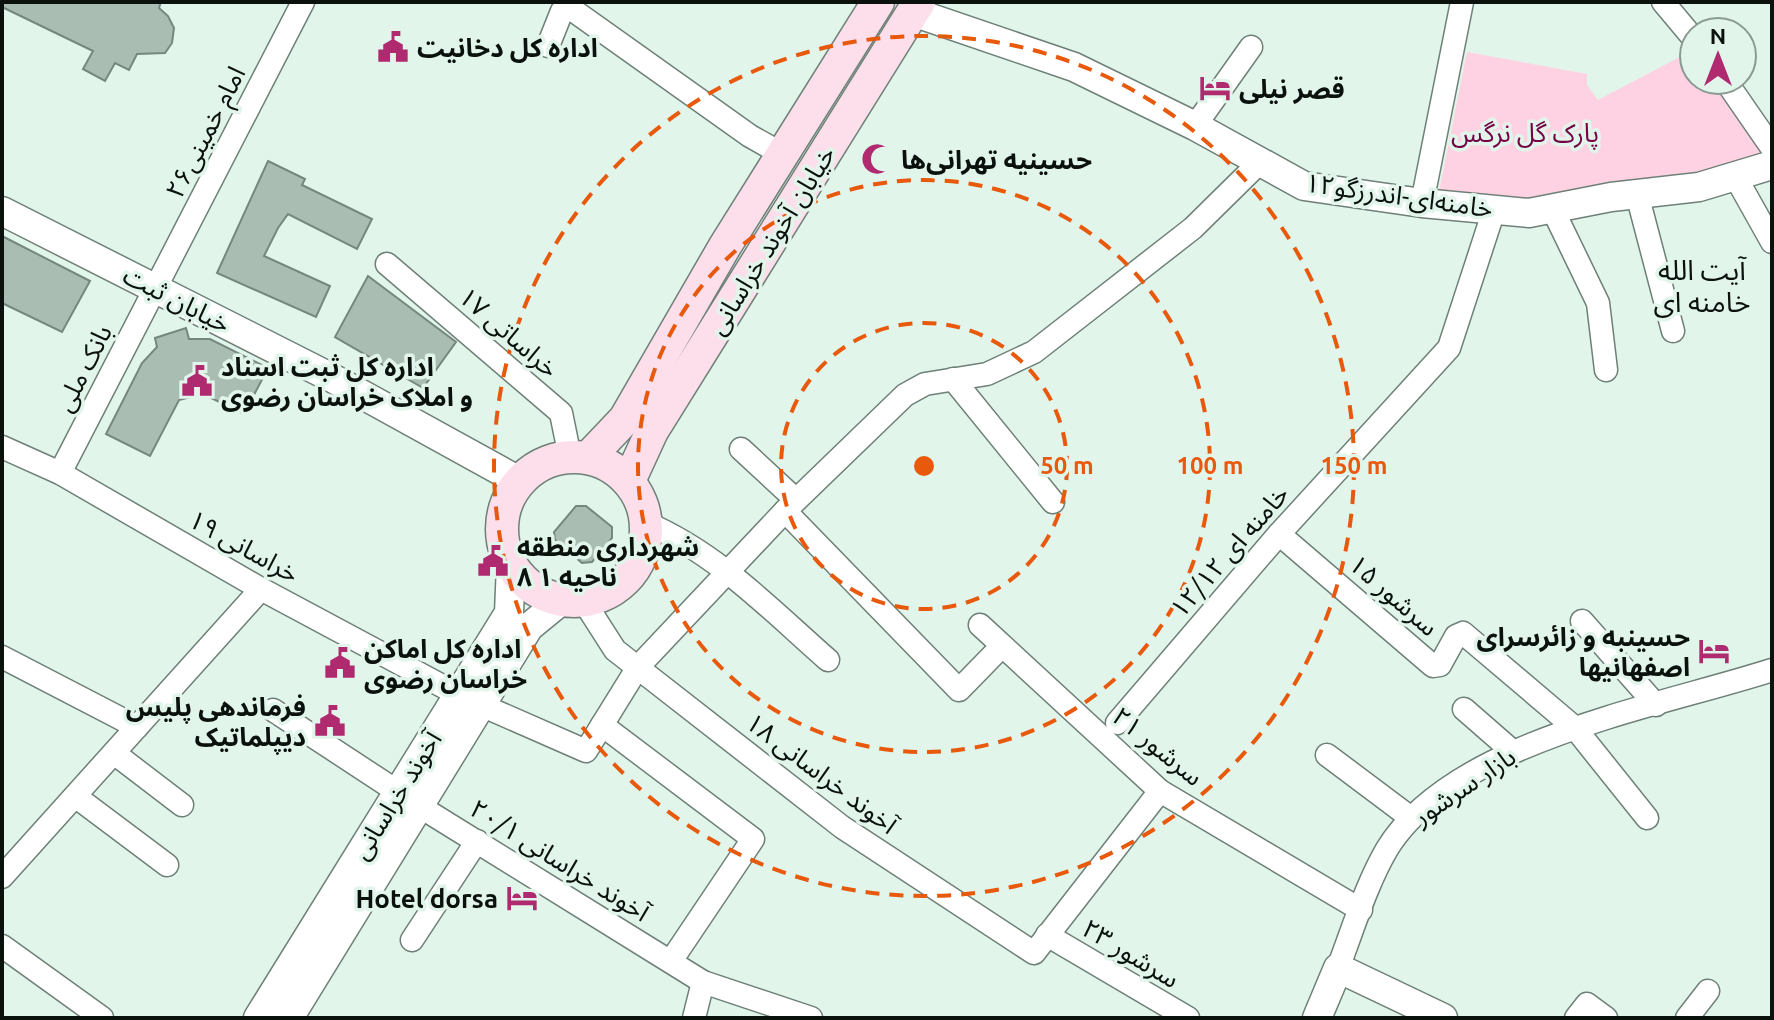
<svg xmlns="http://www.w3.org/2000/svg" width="1774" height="1020" font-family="Ubuntu,'Noto Sans Arabic',sans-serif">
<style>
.green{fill:#fed2e2}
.building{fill:#aabdb3;stroke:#75877e;stroke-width:2}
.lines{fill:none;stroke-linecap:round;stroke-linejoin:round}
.minor-casing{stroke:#6e8077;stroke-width:25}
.tertiary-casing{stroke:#6e8077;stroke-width:31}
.secondary-casing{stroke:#6e8077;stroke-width:35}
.minor{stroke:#fff;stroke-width:22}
.tertiary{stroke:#fff;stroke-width:28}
.secondary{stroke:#fddeeb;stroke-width:32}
.ring{fill:none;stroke:#e8590c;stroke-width:4;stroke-dasharray:14 10}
.labels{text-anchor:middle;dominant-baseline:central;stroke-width:7;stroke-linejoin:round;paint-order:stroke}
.poi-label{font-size:26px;font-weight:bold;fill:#0b120e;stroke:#e1f5eb;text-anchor:start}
.street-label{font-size:26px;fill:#0b120e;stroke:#e1f5eb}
.park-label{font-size:26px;fill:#760246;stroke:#e1f5eb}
.neighbourhood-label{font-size:28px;fill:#0b120e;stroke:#e1f5eb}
.centre{fill:#e8590c;stroke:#e1f5eb;stroke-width:4}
.ring-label{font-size:24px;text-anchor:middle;font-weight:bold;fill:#e8590c;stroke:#e1f5eb;stroke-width:7;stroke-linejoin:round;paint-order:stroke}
</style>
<rect width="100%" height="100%" fill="#e1f5eb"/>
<path class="green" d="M1693,50L1694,80H1715L1768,153L1695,176L1531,202L1439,192L1467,52L1587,74V85L1598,100Z"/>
<g class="building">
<path d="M2,2H161L159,8L168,16L174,28L172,43L165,53L137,54L129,70L115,63L105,81L83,69L93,51L2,7Z"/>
<path d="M268,161L305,179L302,185L372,219L357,249L288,214L278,228L264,256L330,286L316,317L217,273Z"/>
<path d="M2,236L90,281L62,332L2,303Z"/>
<path d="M368,276L456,342L423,388L335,337Z"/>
<path d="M186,328L189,339H210L268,368L244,414L203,394L179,400L150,456L106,434L142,363L157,347L155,338Z"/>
<path d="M576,506H586L612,527V538L592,562L582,563L555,540L554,532Z"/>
</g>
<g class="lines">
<defs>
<g id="minor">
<path d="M1663,2L1694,39"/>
<path d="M548,46L562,11L570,8L750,136L784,155"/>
<path d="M1725,80L1772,148"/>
<path d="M1195,126L1251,47"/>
<path d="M1735,176L1772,242"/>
<path d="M1637,194L1673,331"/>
<path d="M1422,203L1462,2"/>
<path d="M1552,208L1598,303L1606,370"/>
<path d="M387,264L561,413L570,457"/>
<path d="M953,379L1053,502"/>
<path d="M2,447L60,473L261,589L459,695"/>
<path d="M741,449L796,500"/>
<path d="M60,473L303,2"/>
<path d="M785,511L959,690L1001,647"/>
<path d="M646,523C717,553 771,610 828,660"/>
<path d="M1279,534L1433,666L1440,665L1456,636L1463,633L1575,728L1647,818"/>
<path d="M583,600L615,650L842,827L1034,953L1160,791"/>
<path d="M1582,621L1656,705"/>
<path d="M980,625L1160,791L1361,910"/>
<path d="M2,657L137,727"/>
<path d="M481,705L586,751L638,667L785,511L905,395L925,384L987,374L1034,352L1193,228L1259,163"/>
<path d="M1464,709L1511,750"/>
<path d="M273,710L398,792"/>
<path d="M1117,723L1279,534L1449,348L1494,210"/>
<path d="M602,725L753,839L671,961"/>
<path d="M114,753L182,805"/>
<path d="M1327,755L1411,818"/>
<path d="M75,796L167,865"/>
<path d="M419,806L703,982L811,1018"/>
<path d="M2,877L261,589"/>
<path d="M1047,935L1188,1018"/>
<path d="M412,940L477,841"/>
<path d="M2,946L102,1018"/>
<path d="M1338,968C1353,929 1366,885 1387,849C1453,741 1658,707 1772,670"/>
<path d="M694,1018L703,982"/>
<path d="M1576,1018L1587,1004L1606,1018"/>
<path d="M1687,1018L1708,991"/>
</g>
<g id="tertiary">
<path d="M913,12L1074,67L1195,126L1304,186L1422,203L1529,213L1611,197L1699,187L1772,165"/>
<path d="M2,211L334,379L519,481"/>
<path d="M258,1018L509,613L511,565"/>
<path d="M289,1018L529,627L562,600"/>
<path d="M1317,1018L1338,968L1443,1018"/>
</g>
<g id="secondary">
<circle cx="574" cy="529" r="72"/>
<path d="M588,458L625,419L725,246L878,2"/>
<path d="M629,481L652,431L919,2"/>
</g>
</defs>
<use href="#minor" class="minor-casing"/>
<use href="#tertiary" class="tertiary-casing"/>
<use href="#secondary" class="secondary-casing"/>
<use href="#minor" class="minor"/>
<use href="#tertiary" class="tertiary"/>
<use href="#secondary" class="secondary"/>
</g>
<g class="ring">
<circle cx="924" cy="466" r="143"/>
<circle cx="924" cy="466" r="286"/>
<circle cx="924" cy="466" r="430"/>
</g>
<defs>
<symbol id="civic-bare" viewBox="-9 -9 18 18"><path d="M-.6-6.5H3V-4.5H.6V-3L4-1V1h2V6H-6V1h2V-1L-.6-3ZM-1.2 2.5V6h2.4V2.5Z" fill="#b02a70" stroke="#e1f5eb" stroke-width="2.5" paint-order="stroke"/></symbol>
<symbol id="hotel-bare" viewBox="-9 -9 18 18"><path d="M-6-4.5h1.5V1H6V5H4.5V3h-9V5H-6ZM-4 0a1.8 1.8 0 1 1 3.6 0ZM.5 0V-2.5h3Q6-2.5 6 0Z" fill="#b02a70" stroke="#e1f5eb" stroke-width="2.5" paint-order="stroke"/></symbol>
<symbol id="mosque-bare" viewBox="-9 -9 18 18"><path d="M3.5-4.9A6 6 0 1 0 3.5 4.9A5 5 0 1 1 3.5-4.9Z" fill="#b02a70" stroke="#e1f5eb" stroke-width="2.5" paint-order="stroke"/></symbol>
</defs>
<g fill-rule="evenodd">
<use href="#civic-bare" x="371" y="25" width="44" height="44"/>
<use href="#hotel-bare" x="1193" y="66" width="44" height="44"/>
<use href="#mosque-bare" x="855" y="137" width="44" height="44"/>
<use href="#civic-bare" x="175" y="359" width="44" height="44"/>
<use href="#civic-bare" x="471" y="539" width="44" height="44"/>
<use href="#hotel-bare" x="1692" y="629" width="44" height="44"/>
<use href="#civic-bare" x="318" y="641" width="44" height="44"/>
<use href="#civic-bare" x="308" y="699" width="44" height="44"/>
<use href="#hotel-bare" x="500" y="876" width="44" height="44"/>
</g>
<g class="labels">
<g class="poi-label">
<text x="417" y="47">اداره کل دخانیت</text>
<text x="1239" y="88">قصر نیلی</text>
<text x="901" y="159">حسینیه تهرانی‌ها</text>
<text x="221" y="366">اداره کل ثبت اسناد<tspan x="221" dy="30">و املاک خراسان رضوی</tspan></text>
<text x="517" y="546">شهرداری منطقه<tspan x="517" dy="30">۸ ناحیه ۱</tspan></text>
<text x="1690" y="636" text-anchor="end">حسینبه و زائرسرای<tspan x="1690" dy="30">اصفهانیها</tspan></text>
<text x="364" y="648">اداره کل اماکن<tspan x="364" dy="30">خراسان رضوی</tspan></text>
<text x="306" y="706" text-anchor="end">فرماندهی پلیس<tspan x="306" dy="30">دیپلماتیک</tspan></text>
<text x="498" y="898" text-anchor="end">Hotel dorsa</text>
</g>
<g class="street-label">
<text transform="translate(205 132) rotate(-63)">امام خمینی۲۶</text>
<text transform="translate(1399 195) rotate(8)">خامنه‌ای-اندرزگو۱۲</text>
<text transform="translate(771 240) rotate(-58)">خیابان آخوند خراسانی</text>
<text transform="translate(177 299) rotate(27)">خیابان ثبت</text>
<text transform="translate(509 332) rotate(41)">خراساتی ۱۷</text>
<text transform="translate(83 368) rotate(-63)">بانک ملی</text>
<text transform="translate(244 546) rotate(29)">خراسانی ۱۹</text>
<text transform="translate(1229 551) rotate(-49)">خامنه ای ۱۲/۱۲</text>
<text transform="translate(1394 595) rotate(41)">سرشور ۱۵</text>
<text transform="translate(1158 746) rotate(39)">سرشور ۲۱</text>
<text transform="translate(822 773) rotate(37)">آخوند خراسانی ۱۸</text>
<text transform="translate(1464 786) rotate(-34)">بازار سرشور</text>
<text transform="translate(396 795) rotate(-58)">آخوند خراسانی</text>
<text transform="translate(560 860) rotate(32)">آخوند خراسانی ۲۰/۱</text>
<text transform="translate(1131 953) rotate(31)">سرشور ۲۳</text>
</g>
<g class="park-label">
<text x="1525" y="132">پارک گل نرگس</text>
</g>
<g class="neighbourhood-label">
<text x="1702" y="269">آیت الله<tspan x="1702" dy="32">خامنه ای</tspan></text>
</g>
</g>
<circle cx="924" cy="466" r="12" class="centre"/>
<g class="ring-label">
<text x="1067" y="474">50 m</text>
<text x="1210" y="474">100 m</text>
<text x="1354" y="474">150 m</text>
</g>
<rect width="1774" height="1020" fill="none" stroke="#0b120e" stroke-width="8"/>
<g transform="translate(1718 56)"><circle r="38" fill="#e1f5eb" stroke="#8b9a93" stroke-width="2"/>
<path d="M0-6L14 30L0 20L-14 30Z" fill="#b02a70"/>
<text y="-12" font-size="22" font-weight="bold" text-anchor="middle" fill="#0b120e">N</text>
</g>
</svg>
